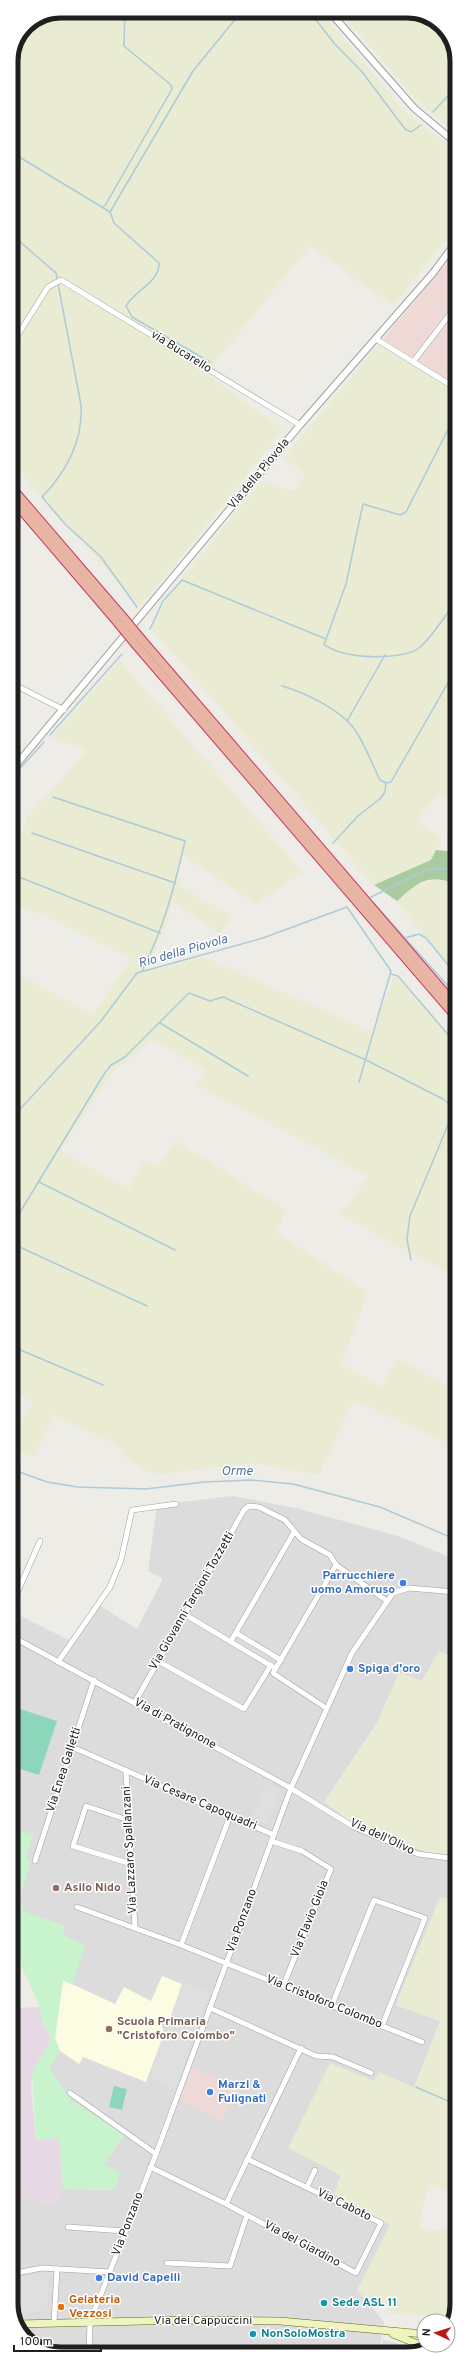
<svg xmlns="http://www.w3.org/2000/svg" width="468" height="2365" font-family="Overpass,sans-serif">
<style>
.residential{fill:#dddcdc}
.commercial{fill:#eed9d7}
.industrial{fill:#e7d9e4}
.education{fill:#fbfce2}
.farmland{fill:#e9ebd3}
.forest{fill:#aaca9f}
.park{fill:#c7f4cd}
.pitch{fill:#8cd6bc}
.parking{fill:#dfdfdf}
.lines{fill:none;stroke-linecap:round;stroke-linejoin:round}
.stream{stroke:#abccd8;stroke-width:1.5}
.minor-casing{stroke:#a0a0a0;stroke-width:6}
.tertiary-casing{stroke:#a0a0a0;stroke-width:8}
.secondary-casing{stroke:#5e6b10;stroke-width:8}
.trunk-casing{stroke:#c93663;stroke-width:10}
.minor{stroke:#fff;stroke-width:5}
.tertiary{stroke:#fff;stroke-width:6}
.secondary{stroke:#eff3bf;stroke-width:7}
.trunk{stroke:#e8b5a4;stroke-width:8}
.trunk-bridge-casing{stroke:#c93663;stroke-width:10;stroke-linecap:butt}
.trunk-bridge{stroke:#e8b5a4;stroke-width:8}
.shop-dot{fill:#3f7fe0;stroke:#fff;stroke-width:1.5}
.education-dot{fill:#8d6e63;stroke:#fff;stroke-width:1.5}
.culture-dot{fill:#0f9aa8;stroke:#fff;stroke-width:1.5}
.food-dot{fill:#e8710a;stroke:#fff;stroke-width:1.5}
.labels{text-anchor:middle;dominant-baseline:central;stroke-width:3;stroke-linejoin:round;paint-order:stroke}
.street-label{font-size:12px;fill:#1f1f1f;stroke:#fff}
.shop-label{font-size:12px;font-weight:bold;fill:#366cbe;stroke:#fff;text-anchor:start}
.education-label{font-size:12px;font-weight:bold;fill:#785e54;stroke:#fff;text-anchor:start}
.food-label{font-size:12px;font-weight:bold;fill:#c56008;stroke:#fff;text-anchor:start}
.culture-label{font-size:12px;font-weight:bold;fill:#0d838f;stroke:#fff;text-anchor:start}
.water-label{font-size:13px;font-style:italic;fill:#52759e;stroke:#fff}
.rim{fill:none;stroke:#1f1f1f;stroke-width:5}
</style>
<rect width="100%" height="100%" fill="#eeece6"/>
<path class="residential" d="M232,1496L296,1508L398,1536L457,1560V1659L439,1651L422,1681L399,1673L377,1723L324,1802L350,1821L392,1839L429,1853L457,1856V1902L440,1897L396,2005L440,2021L414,2088L379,2072L334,2194L390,2225L358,2290L384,2322L379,2354H55L26,2339L11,2311V2191L55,2205L63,2189L115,2190L104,2164L124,2135L70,2100L49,2068L60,2051L62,1935L65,1926L24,1912L20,1897L30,1862L26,1857L33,1835L11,1828V1611L69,1640L96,1603L137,1629L163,1579L148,1571L157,1505Z"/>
<g class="commercial">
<path d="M457,251V386L383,339Z"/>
<path d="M192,2067L238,2089L222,2122L180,2101Z"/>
</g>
<path class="industrial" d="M40,2007L42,2023L49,2032L51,2041L32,2072L31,2088L36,2140L60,2138L63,2189L56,2205L11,2191V2008Z"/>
<path class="education" d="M162,1976L182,1984L168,2024L161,2021L164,2034L146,2082L83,2057L79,2064L60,2051L55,2038L63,1980L115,2004L124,1987L151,2001Z"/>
<g class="farmland">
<path d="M61,11H320L404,111L457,152V225L393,306L310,246L206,373L283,430L140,607L11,461V61L26,26Z"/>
<path d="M339,11H413L442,26L457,54V133L416,99Z"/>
<path d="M383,339L457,386V801L439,794L415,821L442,838L432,860L374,885L151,628L167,597L261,482L295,491L305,473L283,459Z"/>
<path d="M120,661L302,872L256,904L180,853L177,885L232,916L220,934L172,901L166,926L146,971L203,957L373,1032L394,975L412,993L457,1044V1277L340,1215L369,1176L197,1085L206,1070L152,1040L113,1071L60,1151L129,1189L143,1160L157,1166L176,1141L286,1210L277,1232L368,1292L341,1364L382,1387L397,1359L457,1391V1447L353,1400L319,1475L254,1463L160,1474L149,1472L126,1458L118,1445L54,1415L34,1457L11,1448V1437L33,1403L11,1388V971L93,1014L132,959L47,917L11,903V874L27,818L87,750L51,737Z"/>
<path d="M436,879L457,884V976L397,901L419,882Z"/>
<path d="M439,1651L457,1659V1690L450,1709L457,1712V1856L429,1853L392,1839L350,1821L324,1802L377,1723L399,1673L422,1681Z"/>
<path d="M440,1897L457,1902V2193L428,2185L419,2228L457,2232V2304L453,2316L387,2314L389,2306L365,2299L357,2290L390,2225L334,2194L342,2176L288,2148L330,2063L374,2081L379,2072L414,2088L440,2021L396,2005Z"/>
</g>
<path class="forest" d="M436,850L457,852V884C427,873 418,882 397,901L374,885L431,860Z"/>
<path class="park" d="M11,1828L33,1834L26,1857L30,1862L20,1896L24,1912L65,1926L62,1935L85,1945L72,1985L63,1980L55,2038L60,2051L49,2068L71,2100L124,2135L104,2164L120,2173L115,2190L63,2189L60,2138L36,2140L32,2072L51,2040L49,2032L42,2023L40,2007L11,1944Z"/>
<g class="pitch">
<path d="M11,1706L57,1721L39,1775L11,1766Z"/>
<path d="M114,2086L127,2089L122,2110L109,2107Z"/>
</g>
<g class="parking">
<path d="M266,1784L280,1790L266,1824L252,1818Z"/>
<path d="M183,1983L210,1992L175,2089L150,2078Z"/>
<path d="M39,2273H49L47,2311L18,2312L19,2277L38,2275Z"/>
<path d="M383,2339L399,2344L416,2352L380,2354Z"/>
</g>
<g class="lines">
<g class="stream">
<path d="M309,11L334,43L363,73L405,129L411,132L421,125"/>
<path d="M433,112L457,86"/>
<path d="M11,152L110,212L114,223L159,263C160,282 134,291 126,306L132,317L210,362"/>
<path d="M103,207L106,204L172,89L171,85L124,46L125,11"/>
<path d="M110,212L193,71L242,11"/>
<path d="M11,234L56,273L81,405C83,441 66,472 42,497L65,524L101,557L137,607"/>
<path d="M457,412L406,512L400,515L363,504L346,584L324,645C330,648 337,652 344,653C361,658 404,659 419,648C430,640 447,613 457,600"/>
<path d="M11,539L14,535"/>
<path d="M150,629L163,601L182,580L326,639"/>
<path d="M282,686C306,693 344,711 357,733C366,747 372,764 380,780L386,783"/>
<path d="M347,721L385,655"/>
<path d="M50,735L122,654"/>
<path d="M11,778L44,742"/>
<path d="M386,783L391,782L457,667"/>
<path d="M53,797L185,841C174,889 164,927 142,971"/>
<path d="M32,833L175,883"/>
<path d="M333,843L358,816L381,798L385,792L386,783"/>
<path d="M457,872L439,868L426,870L369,898L457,996"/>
<path d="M19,877L160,933"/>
<path d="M405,938L419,934L426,938L457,976"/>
<path d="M391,974L398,976L457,1045"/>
<path d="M160,1023L248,1076"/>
<path d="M11,1119L101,1021L137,973L263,938L347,907L391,971L359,1082"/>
<path d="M39,1182L175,1250"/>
<path d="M11,1227L104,1074L111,1065L125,1057L189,993L210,1001L223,997L366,1060L443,1099L457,1110"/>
<path d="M11,1243L147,1306"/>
<path d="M411,1260L407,1239L410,1216L455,1108"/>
<path d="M11,1346L103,1385"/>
<path d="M11,1351L14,1347"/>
<path d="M11,1469L47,1482L78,1487L146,1489L204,1482L251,1480L293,1484L380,1507L457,1540"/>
<path d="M416,2087L457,2105"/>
</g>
<defs>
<g id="minor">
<path d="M376,339L457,389"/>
<path d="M11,346L48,287L61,280L300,425"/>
<path d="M413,362L457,305"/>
<path d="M11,683L64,710"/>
<path d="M11,1607L40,1541"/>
<path d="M184,1614L273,1667"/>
<path d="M236,1633L281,1660"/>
<path d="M11,1636L287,1786L354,1827L418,1854L457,1859"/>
<path d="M231,1641L294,1532"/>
<path d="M158,1661L244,1709L271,1665"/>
<path d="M58,1662L110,1587L121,1560L132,1510L176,1504"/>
<path d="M135,1702L244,1510L249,1506L259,1507L285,1520L301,1539L330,1555L336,1565L387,1601"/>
<path d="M326,1708L273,1673L336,1565"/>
<path d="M72,1747L274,1835"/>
<path d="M126,1771L135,1928"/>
<path d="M128,1820L86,1806L73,1846L131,1864"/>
<path d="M271,1841L302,1851L331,1869L283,1986"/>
<path d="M35,1861L94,1680"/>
<path d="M77,1907L181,1945L422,2042"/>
<path d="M181,1945L230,1816"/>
<path d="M332,2005L374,1900L425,1918L382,2026"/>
<path d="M210,2008L316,2056L333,2057L371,2073"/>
<path d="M70,2093L156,2154"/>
<path d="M150,2167L226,2204L356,2273L381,2223L247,2159"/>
<path d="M307,2187L315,2170"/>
<path d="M226,2204L301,2048"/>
<path d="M68,2227L124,2231"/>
<path d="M167,2263L230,2266L247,2215"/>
<path d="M11,2274L42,2268L110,2272"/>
<path d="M54,2322L57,2269"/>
<path d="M89,2354L90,2322L156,2154L291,1788L352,1653L393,1593L409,1588L455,1592L457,1594"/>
</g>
<g id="tertiary">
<path d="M329,11L414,108L457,144"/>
<path d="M11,771L300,425L433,273L457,241"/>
</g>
<g id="secondary">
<path d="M18,2324L186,2320L280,2321L424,2334"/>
<path d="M393,2334L425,2347"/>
</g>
<g id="trunk">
<path d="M11,487L122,616"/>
<path d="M11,498L118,623"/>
<path d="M142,640L457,1007"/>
<path d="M136,645L457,1018"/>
</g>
</defs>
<use href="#minor" class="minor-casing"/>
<use href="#tertiary" class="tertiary-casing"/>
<use href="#secondary" class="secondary-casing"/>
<use href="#trunk" class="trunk-casing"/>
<use href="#minor" class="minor"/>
<use href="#tertiary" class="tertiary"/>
<use href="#secondary" class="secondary"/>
<use href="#trunk" class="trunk"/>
<defs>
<g id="trunk-bridge">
<path d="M122,616L142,640"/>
<path d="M118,623L136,645"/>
</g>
</defs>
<use href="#trunk-bridge" class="trunk-bridge-casing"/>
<use href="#trunk-bridge" class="trunk-bridge"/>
</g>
<g class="shop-dot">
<circle cx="403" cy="1583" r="4"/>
<circle cx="350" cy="1669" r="4"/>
<circle cx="210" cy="2092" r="4"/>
<circle cx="99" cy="2278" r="4"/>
</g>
<g class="education-dot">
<circle cx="56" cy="1888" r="4"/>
<circle cx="109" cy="2029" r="4"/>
</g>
<g class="culture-dot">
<circle cx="324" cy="2303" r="4"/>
<circle cx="253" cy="2334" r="4"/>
</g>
<circle class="food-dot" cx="61" cy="2307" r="4"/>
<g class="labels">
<g class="street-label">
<text transform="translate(181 352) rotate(32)">via Bucarello</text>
<text transform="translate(259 474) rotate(-50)">Via della Piovola</text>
<text transform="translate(192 1601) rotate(-60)">Via Giovanni Targioni Tozzetti</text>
<text transform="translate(175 1724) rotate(29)">Via di Pratignone</text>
<text transform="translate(64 1770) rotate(-72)">Via Enea Galletti</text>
<text transform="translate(200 1803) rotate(23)">Via Cesare Capoquadri</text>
<text transform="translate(382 1837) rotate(25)">Via dell'Olivo</text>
<text transform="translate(130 1850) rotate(-93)">Via Lazzaro Spallanzani</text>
<text transform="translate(310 1919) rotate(-68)">Via Flavio Gioia</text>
<text transform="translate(242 1921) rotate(-70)">Via Ponzano</text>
<text transform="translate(324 2002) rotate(22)">Via Cristoforo Colombo</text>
<text transform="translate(344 2205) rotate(26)">Via Caboto</text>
<text transform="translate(128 2224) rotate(-69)">Via Ponzano</text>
<text transform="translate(302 2244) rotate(28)">Via del Giardino</text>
<text x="203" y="2321">Via dei Cappuccini</text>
</g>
<g class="shop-label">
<text x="395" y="1576" text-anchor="end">Parrucchiere<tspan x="395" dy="14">uomo Amoruso</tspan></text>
<text x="358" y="1669">Spiga d'oro</text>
<text x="218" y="2085">Marzi &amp;<tspan x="218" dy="14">Fulignati</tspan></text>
<text x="107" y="2278">David Capelli</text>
</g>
<g class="education-label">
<text x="64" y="1888">Asilo Nido</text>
<text x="117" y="2022">Scuola Primaria<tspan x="117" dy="14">"Cristoforo Colombo"</tspan></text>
</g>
<g class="food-label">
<text x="69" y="2300">Gelateria<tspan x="69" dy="14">Vezzosi</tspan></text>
</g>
<g class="culture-label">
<text x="332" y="2303">Sede ASL 11</text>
<text x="261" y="2334">NonSoloMostra</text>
</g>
<g class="water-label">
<text transform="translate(183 952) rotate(-16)">Rio della Piovola</text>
<text x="237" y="1472">Orme</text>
</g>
</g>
<path d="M0 0H468V2365H0ZM61 18H407A43 43 0 0 1 450 61V2304A43 43 0 0 1 407 2347H61A43 43 0 0 1 18 2304V61A43 43 0 0 1 61 18Z" fill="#fff" fill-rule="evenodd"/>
<path class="rim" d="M61 18H407A43 43 0 0 1 450 61V2304A43 43 0 0 1 407 2347H61A43 43 0 0 1 18 2304V61A43 43 0 0 1 61 18Z"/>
<g transform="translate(436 2333) rotate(274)"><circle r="19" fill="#ffffff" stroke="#a5a5a5"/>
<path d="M0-3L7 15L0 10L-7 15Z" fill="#b91a14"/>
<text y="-6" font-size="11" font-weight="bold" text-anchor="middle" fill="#1f1f1f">N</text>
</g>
<path d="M14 2345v6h87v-6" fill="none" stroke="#1f1f1f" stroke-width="2"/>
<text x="20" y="2345" font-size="12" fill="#1f1f1f" stroke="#ffffff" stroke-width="3" paint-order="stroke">100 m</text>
</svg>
